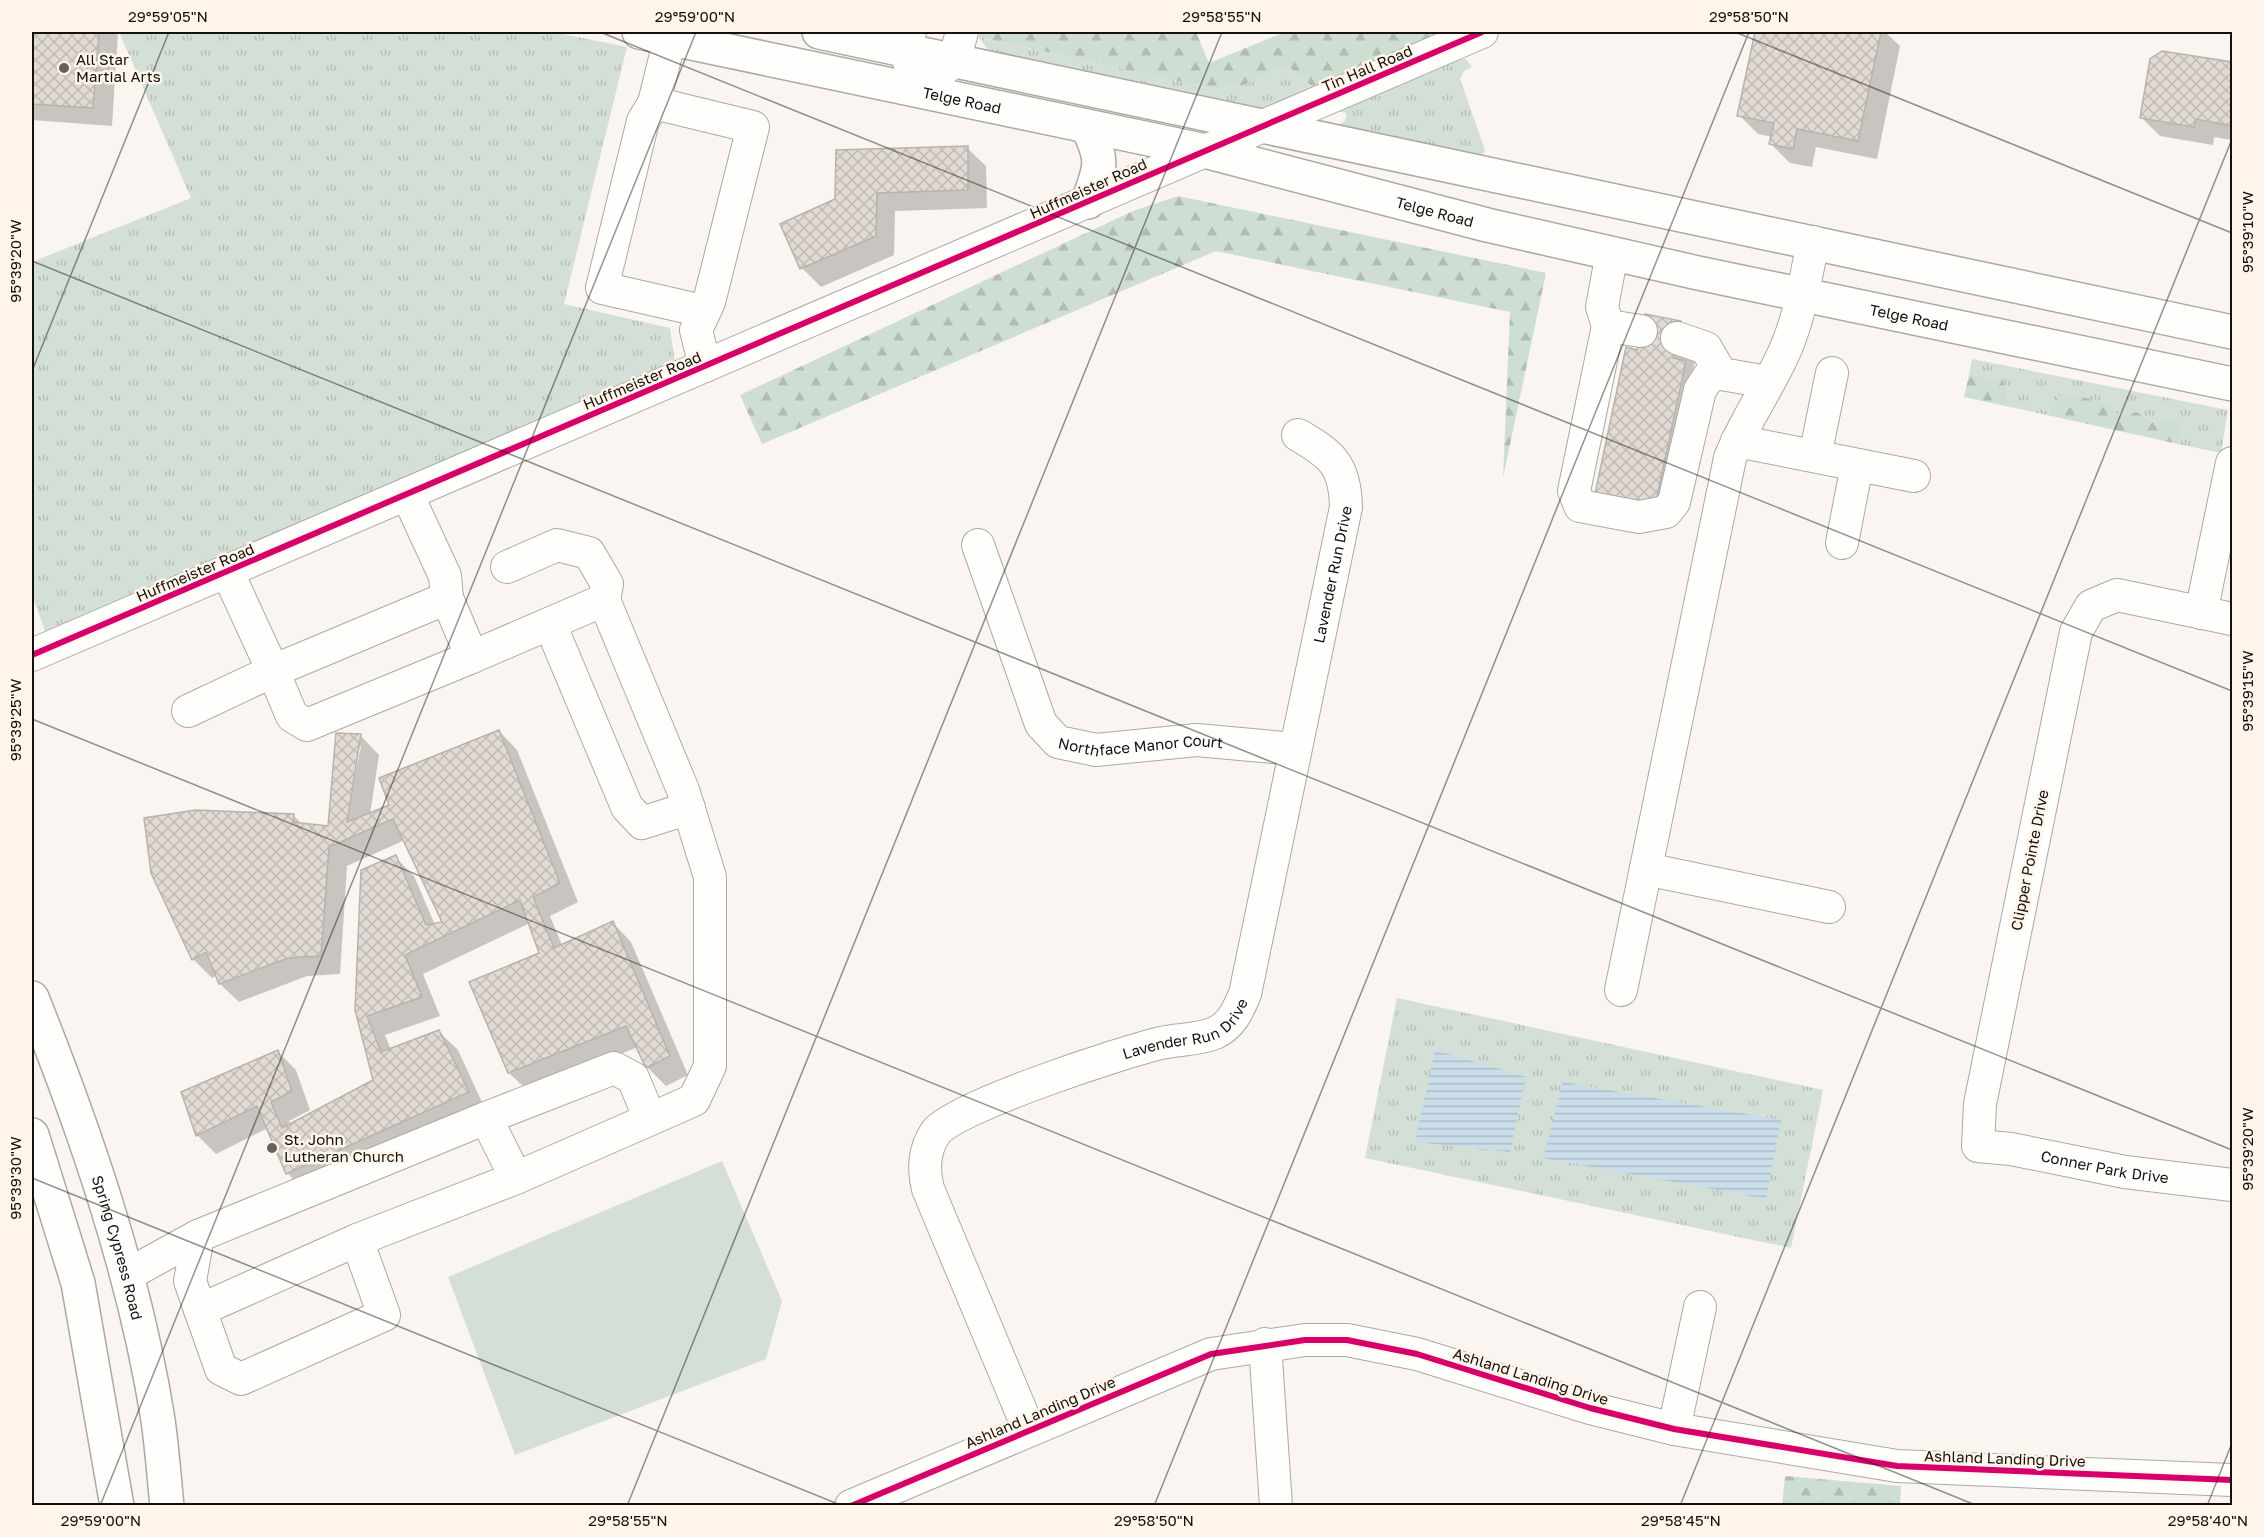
<svg xmlns="http://www.w3.org/2000/svg" width="2264" height="1537" font-family="'Golos Text',sans-serif">
<style>
.grass{fill:url(#grass-tufts)}
.forest{fill:url(#forest-firs)}
.park{fill:#d4e0d7}
.water{fill:url(#water-rules)}
.shadow{fill:#0003;fill-rule:evenodd}
.building{fill:url(#building-cross-hatch);stroke:#b7b3af;stroke-width:1.5}
.lines{fill:none;stroke-linecap:round;stroke-linejoin:round}
.minor-casing{stroke:#aca9a5;stroke-width:34}
.major-casing{stroke:#aca9a5;stroke-width:36}
.minor{stroke:#fefefd;stroke-width:32}
.major{stroke:#fefefd;stroke-width:33}
.cycleway-casing{stroke:#fff5eb;stroke-width:10}
.cycleway{stroke:#d6006c;stroke-width:6}
.ticks{fill:none;stroke:#14110e;stroke-width:1.5;stroke-opacity:0.45}
.poi-dot{fill:#64615d;stroke:#fff5eb;stroke-width:2}
.labels{text-anchor:middle;dominant-baseline:central;stroke-width:5;stroke-linejoin:round;paint-order:stroke}
.poi-label{font-size:15px;fill:#14110e;stroke:#fff5eb;text-anchor:start}
.street-label{font-size:15px;fill:#14110e;stroke:#fff5eb}
.neatline{fill:none;stroke:#14110e;stroke-width:2}
.ticks-label{font-size:15px;text-anchor:middle;fill:#14110e}
</style>
<defs>
<pattern id="grass-tufts" width="24" height="20" patternUnits="userSpaceOnUse" patternTransform="scale(1.5)"><rect width="24" height="20" fill="#d4e0d7"/><path d="M3 7l-1-3M5 7V3M7 7l1-3M15 17l-1-3M17 17v-4M19 17l1-3" fill="none" stroke="#b5bfb7"/></pattern>
<pattern id="forest-firs" width="22" height="20" patternUnits="userSpaceOnUse" patternTransform="scale(1.5)"><rect width="22" height="20" fill="#cfded3"/><path d="M5 1l3.5 6h-7zM16 11l3.5 6h-7z" fill="#b1bdb4"/></pattern>
<pattern id="water-rules" width="6" height="5" patternUnits="userSpaceOnUse" patternTransform="scale(1.5)"><rect width="6" height="5" fill="#c9dee8"/><path d="M0 2.5h6" fill="none" stroke="#acbdc6"/></pattern>
<pattern id="building-cross-hatch" width="8" height="8" patternUnits="userSpaceOnUse" patternTransform="scale(1.5)"><rect width="8" height="8" fill="#e2dbd4"/><path d="M0 0l8 8M0 8l8-8" fill="none" stroke="#c1bbb5"/></pattern>
</defs>
<rect width="100%" height="100%" fill="#faf5f0"/>
<g class="grass">
<path d="M119,32H553L627,47L564,304L670,328L675,362L45,631L32,595V262L191,198Z"/>
<path d="M979,37L1214,89L1241,86L1288,66L1312,86L1258,110L991,55Z"/>
<path d="M1459,59H1466L1472,67L1464,71L1460,79L1485,150L1482,156L1336,126L1345,121L1347,113L1331,110L1338,103Z"/>
<path d="M1972,359L2228,410L2221,453L2178,444L2180,423L2167,419L2153,422L2137,412L2119,416L2062,393L2047,415L2010,407L2003,379L1969,375Z"/>
<path d="M1397,998L1823,1090L1791,1248L1365,1158Z"/>
</g>
<g class="forest">
<path d="M980,32H1196L1209,63L1285,32H1442L1312,86L1288,66L1241,86L1214,89L979,37Z"/>
<path d="M1178,196L1546,273L1503,478L1510,312L1216,251L762,444L740,395L1133,211Z"/>
<path d="M1969,375L2003,379L2010,407L1964,397Z"/>
<path d="M2062,393L2110,403L2119,416L2137,412L2153,422L2167,419L2181,423L2178,444L2047,415Z"/>
<path d="M1785,1476L1901,1486L1900,1505H1782Z"/>
</g>
<path class="park" d="M722,1161L782,1301L766,1359L515,1455L448,1277Z"/>
<g class="water">
<path d="M1435,1050L1526,1077L1510,1152L1415,1142Z"/>
<path d="M1563,1082L1781,1120L1766,1199L1543,1158Z"/>
</g>
<g class="shadow">
<path d="M32,32H118L112,126L32,120Z"/>
<path d="M1756,32H1885L1900,46L1877,159L1816,147L1812,167L1790,163L1771,144L1772,137L1758,134L1739,115Z"/>
<path d="M2163,52L2232,64V140L2214,137L2213,145L2160,136L2142,118Z"/>
<path d="M967,148L986,166L987,208L895,211L894,255L821,287L802,268L782,225Z"/>
<path d="M1699,341L1693,370L1704,381L1674,524L1616,512L1638,351Z"/>
<path d="M499,731L517,750L578,902L550,916L562,945L613,923L631,942L688,1075L666,1086L647,1067L638,1047L528,1091L509,1073L471,982L541,954L530,923L423,974L440,1016L385,1035L391,1050L439,1032L458,1050L486,1111L306,1192L287,1173L268,1128L216,1154L197,1135L278,1052L296,1070L310,1110L289,1121L290,1125L375,1081L357,1010L395,857L414,876L435,925L444,923L405,840L347,866L340,974L307,976L239,1002L220,984L217,975L212,978L193,959L293,815L303,825L329,828L361,736L379,755L370,815L391,806ZM358,745L361,746L351,796Z"/>
</g>
<g class="building">
<path d="M32,32H99L93,108L32,104Z"/>
<path d="M1755,32H1881L1858,141L1797,129L1793,149L1769,144L1774,123L1737,116Z"/>
<path d="M2162,51L2232,62V126L2196,119L2194,127L2140,118L2150,59Z"/>
<path d="M968,146V190L877,193L876,236L800,269L780,224L835,199L836,150Z"/>
<path d="M1645,314L1681,321L1673,358L1686,361L1655,506L1595,494L1626,347L1637,350Z"/>
<path d="M499,730L560,883L533,897L554,948L613,921L670,1056L646,1068L626,1026L508,1073L469,982L539,953L520,900L405,955L422,997L367,1016L381,1052L439,1030L469,1092L286,1174L257,1106L196,1136L181,1092L278,1050L292,1091L271,1102L282,1128L373,1080L355,1010L361,870L396,855L426,925L442,922L393,819L329,847L321,956L288,958L219,984L206,952L192,960L151,873L144,818L196,810L294,814L293,822L328,826L336,733L361,734L347,822L389,805L379,778Z"/>
</g>
<g class="lines">
<defs>
<g id="minor">
<path d="M910,32L905,50L919,90L954,61L962,32"/>
<path d="M670,38L654,103L753,127L709,302L696,330L705,366"/>
<path d="M654,103L643,121L602,288L703,311"/>
<path d="M1612,253L1602,307L1608,326L1574,491L1580,506L1639,517L1666,512L1674,502L1700,390L1709,376L1721,374L1768,382"/>
<path d="M1608,326L1641,331"/>
<path d="M1677,338L1706,348L1721,374"/>
<path d="M1737,441L1914,476"/>
<path d="M1815,456L1832,373"/>
<path d="M1842,543L1857,465"/>
<path id="s1" d="M978,545L1041,724L1058,742L1096,750L1197,740L1295,749"/>
<path d="M227,571L273,671L447,598L445,576L407,494"/>
<path d="M2201,613L2232,463"/>
<path id="s2" d="M2232,619L2117,595L2091,606L2076,632L1980,1104L1978,1146L2011,1149L2125,1172L2232,1185"/>
<path d="M550,624L627,807L642,823L689,808"/>
<path d="M32,655L1482,32"/>
<path d="M472,657L604,600L607,584L589,553L557,545L507,567"/>
<path d="M188,711L273,671L292,716L307,725L472,657L447,598"/>
<path d="M1646,869L1829,907"/>
<path d="M1621,990L1730,458C1744,422 1765,393 1781,359C1799,323 1805,281 1813,242"/>
<path d="M486,1118L614,1068L633,1078L650,1119"/>
<path d="M516,1178L694,1100L710,1066V877L683,790L604,600"/>
<path d="M198,1236L190,1281L221,1369L241,1379L384,1315L357,1240"/>
<path d="M127,1275L198,1236L486,1118L516,1178L357,1240L200,1310"/>
<path d="M1265,1344L1276,1506"/>
<path d="M1674,1429L1700,1307"/>
<path id="s3" d="M1029,1430L928,1189C923,1170 924,1149 936,1132C957,1106 1123,1052 1161,1043C1178,1039 1199,1040 1215,1033C1232,1025 1238,1010 1245,994L1346,507C1345,466 1333,455 1298,435"/>
<path d="M851,1506L1211,1354L1305,1340H1347L1417,1354L1590,1408L1674,1429L1897,1466L2232,1480"/>
</g>
<g id="major">
<path id="s4" d="M639,32L1201,150L1487,225L1698,273L2232,384"/>
<path d="M819,32L2232,332"/>
<path d="M1087,126C1104,161 1101,166 1088,202"/>
<path id="s5" d="M32,998C86,1133 135,1275 158,1420C162,1448 164,1477 167,1506"/>
<path d="M32,1135L78,1283L117,1506"/>
</g>
</defs>
<use href="#minor" class="minor-casing"/>
<use href="#major" class="major-casing"/>
<use href="#minor" class="minor"/>
<use href="#major" class="major"/>
<defs>
<g id="cycleway">
<path d="M32,655L1482,32"/>
<path d="M851,1506L1211,1354L1305,1340H1347L1417,1354L1590,1408L1674,1429L1897,1466L2232,1480"/>
</g>
</defs>
<use href="#cycleway" class="cycleway-casing"/>
<use href="#cycleway" class="cycleway"/>
</g>
<path class="ticks" d="M600,32L2232,691M1735,32L2232,233M32,261L2232,1150M32,371L169,32M32,719L1978,1506M32,1178L843,1506M100,1506L696,32M627,1506L1222,32M1154,1506L1749,32M1680,1506L2232,139M2207,1506L2232,1443"/>
<g class="poi-dot">
<circle cx="64" cy="68" r="6"/>
<circle cx="272" cy="1148" r="6"/>
</g>
<g class="labels">
<g class="poi-label">
<text x="76" y="59">All Star<tspan x="76" dy="17">Martial Arts</tspan></text>
<text x="284" y="1139">St. John<tspan x="284" dy="17">Lutheran Church</tspan></text>
</g>
<g class="street-label">
<text transform="translate(1367 68) rotate(-23)">Tin Hall Road</text>
<text stroke="none"><textPath href="#s4" startOffset="330">Telge Road</textPath></text>
<text transform="translate(1088 188) rotate(-24)">Huffmeister Road</text>
<text stroke="none"><textPath href="#s4" startOffset="816">Telge Road</textPath></text>
<text stroke="none"><textPath href="#s4" startOffset="1302">Telge Road</textPath></text>
<text transform="translate(642 380) rotate(-23)">Huffmeister Road</text>
<text transform="translate(195 572) rotate(-23)">Huffmeister Road</text>
<text stroke="none"><textPath href="#s3" startOffset="1098">Lavender Run Drive</textPath></text>
<text stroke="none"><textPath href="#s1" startOffset="298">Northface Manor Court</textPath></text>
<text transform="translate(2029 860) rotate(-79)">Clipper Pointe Drive</text>
<text stroke="none"><textPath href="#s3" startOffset="594">Lavender Run Drive</textPath></text>
<text stroke="none"><textPath href="#s2" startOffset="828">Conner Park Drive</textPath></text>
<text stroke="none"><textPath href="#s5" startOffset="264">Spring Cypress Road</textPath></text>
<text transform="translate(1531 1376) rotate(17)">Ashland Landing Drive</text>
<text transform="translate(1040 1412) rotate(-23)">Ashland Landing Drive</text>
<text transform="translate(2005 1458) rotate(2)">Ashland Landing Drive</text>
</g>
</g>
<rect width="2264" height="1537" fill="none" stroke="#fff5eb" stroke-width="66"/>
<rect x="33" y="33" width="2198" height="1471" class="neatline"/>
<g class="ticks-label">
<text x="168" y="22">29°59'05"N</text>
<text x="695" y="22">29°59'00"N</text>
<text x="1222" y="22">29°58'55"N</text>
<text x="1749" y="22">29°58'50"N</text>
<text transform="translate(2248 232) rotate(-90)" y="5">95°39'10"W</text>
<text transform="translate(16 261) rotate(-90)" y="5">95°39'20"W</text>
<text transform="translate(2248 691) rotate(-90)" y="5">95°39'15"W</text>
<text transform="translate(16 720) rotate(-90)" y="5">95°39'25"W</text>
<text transform="translate(2248 1149) rotate(-90)" y="5">95°39'20"W</text>
<text transform="translate(16 1178) rotate(-90)" y="5">95°39'30"W</text>
<text x="101" y="1526">29°59'00"N</text>
<text x="628" y="1526">29°58'55"N</text>
<text x="1154" y="1526">29°58'50"N</text>
<text x="1681" y="1526">29°58'45"N</text>
<text x="2208" y="1526">29°58'40"N</text>
</g>
</svg>
